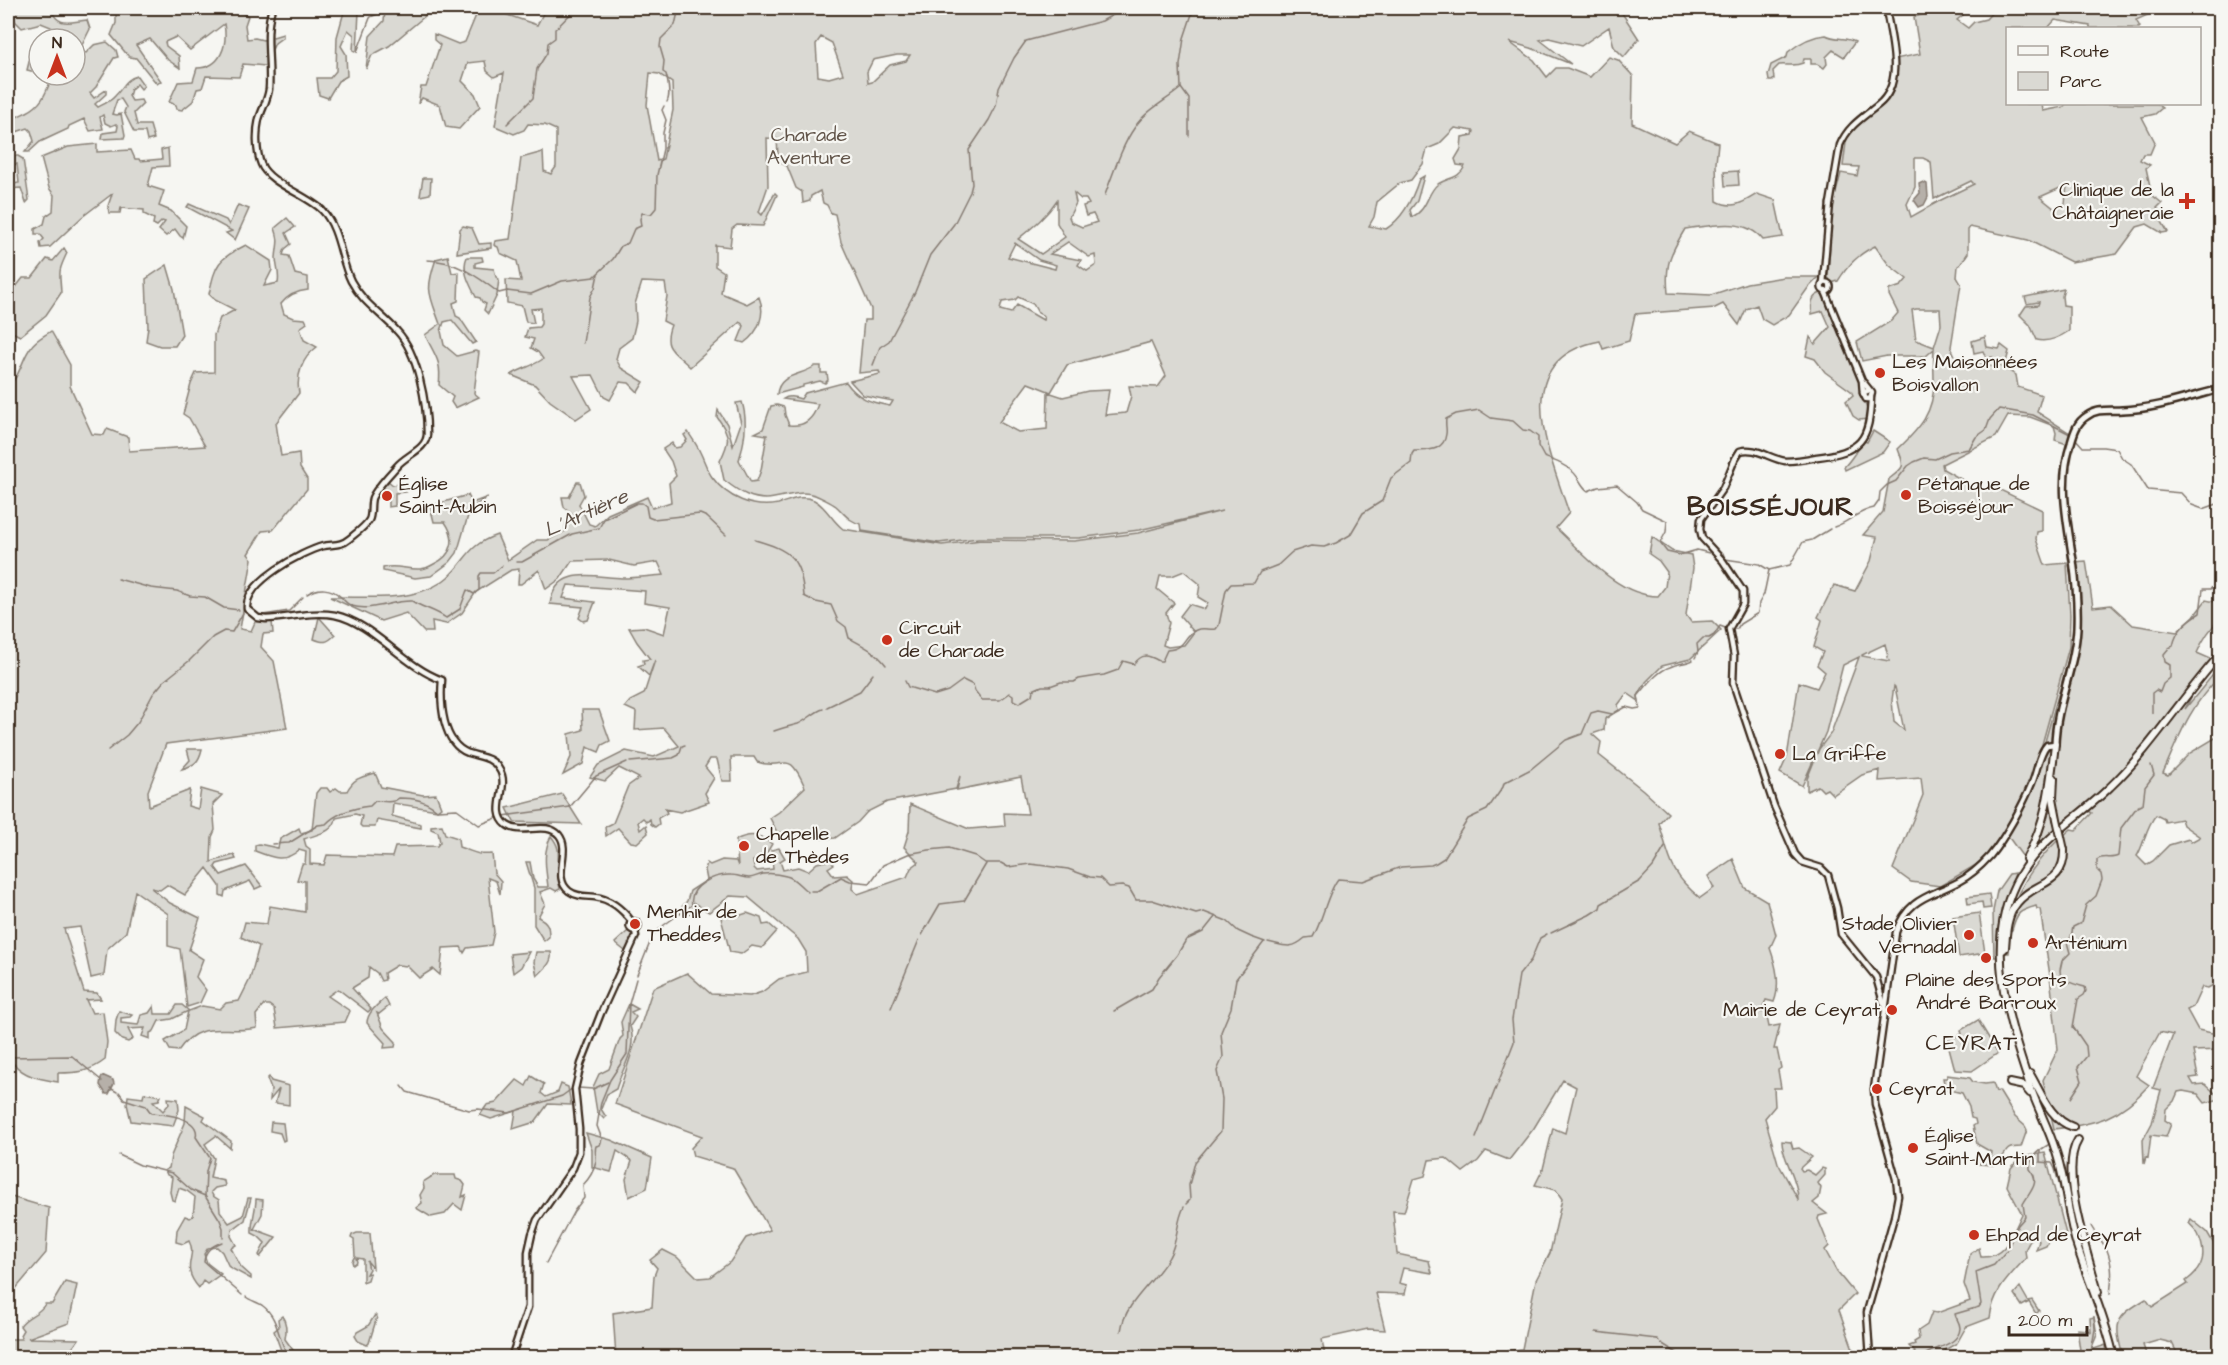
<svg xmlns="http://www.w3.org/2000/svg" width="2228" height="1365" font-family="'Architects Daughter',sans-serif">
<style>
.green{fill:#dad9d3;stroke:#8a8278;stroke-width:1.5;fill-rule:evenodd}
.water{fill:#b6b0a9;stroke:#857a71;stroke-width:1.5}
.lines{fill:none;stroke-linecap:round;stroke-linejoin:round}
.stream{stroke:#857a71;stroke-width:1.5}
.secondary-casing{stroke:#3b2a1e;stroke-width:9}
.primary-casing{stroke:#3b2a1e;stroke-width:10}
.trunk-casing{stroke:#3b2a1e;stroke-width:10}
.secondary{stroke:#f6f6f2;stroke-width:4.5}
.primary{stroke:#f6f6f2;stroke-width:5}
.trunk{stroke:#f6f6f2;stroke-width:6}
.trunk-bridge-casing{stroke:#3b2a1e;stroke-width:10;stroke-linecap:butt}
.trunk-bridge{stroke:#f6f6f2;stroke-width:6}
.poi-dot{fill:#c8321e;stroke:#f6f6f2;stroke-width:2}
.labels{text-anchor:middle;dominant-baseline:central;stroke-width:4.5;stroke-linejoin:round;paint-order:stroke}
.park-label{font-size:20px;fill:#63564b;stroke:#f6f6f2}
.poi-label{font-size:20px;fill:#3b2a1e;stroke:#f6f6f2;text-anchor:start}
.water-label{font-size:21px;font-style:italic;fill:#605248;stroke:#f6f6f2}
.quarter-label{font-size:22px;letter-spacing:1.5px;fill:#3b2a1e;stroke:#f6f6f2}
.district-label{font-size:26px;font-weight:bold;letter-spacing:1.5px;fill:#3b2a1e;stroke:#f6f6f2}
</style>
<rect width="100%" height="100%" fill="#f6f6f2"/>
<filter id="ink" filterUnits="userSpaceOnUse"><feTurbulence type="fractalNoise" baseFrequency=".0167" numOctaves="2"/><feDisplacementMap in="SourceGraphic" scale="12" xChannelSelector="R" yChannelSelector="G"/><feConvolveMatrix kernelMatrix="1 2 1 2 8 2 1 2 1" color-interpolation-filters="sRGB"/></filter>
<g filter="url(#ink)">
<g class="green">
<path d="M11,8H50C59,28 68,22 87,20L90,29L79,51L86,53L94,45L107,42L116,50L118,57L114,58L96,87L90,93L94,98L106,90V94L95,104L98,107C104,104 111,101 115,96C123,88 126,78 137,76L144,86L141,89L137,84L131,89L129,96L132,101L141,100L143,104L134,113L137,125H150L154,139L147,141L145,132H134L124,112L126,107L121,99L117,100L112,114L117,115L121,114L125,135L124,138L102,139L103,133L117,131L118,126L116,124L111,126L105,123L103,115L100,117L103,129L90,131L84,119L69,126L68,129L40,142L29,152H25L34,141L31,131L28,128L16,132L11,122C16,116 21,115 27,112C43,104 46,92 52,77L46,75H75V39H56L51,27L41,23L22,28L15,21Z"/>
<path d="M116,8H235L248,16L245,25L247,39L255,38L263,40L283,34V37L275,43L265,66L243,64L239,77L206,76L202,88L197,89L193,101L182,110L177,109L176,105L169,102L178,82L193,81L197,68C221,68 228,45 224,24L190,50L176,37L165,42L166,46L179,56L180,68L168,60L150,39L136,45L161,81L157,84L136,58L129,57L111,35L116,23Z"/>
<path d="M345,8H354L359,11L357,52L353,50L354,35L348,30L341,46L346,54L347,76L338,81L328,98L319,95L317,78H330L336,71L337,37Z"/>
<path d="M375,8H410L412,13L418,8L425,16L389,46L372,55L366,69L370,36L384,21L385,11L373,16Z"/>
<path d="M479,8H494L496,11L537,25L546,8H1622V13L1639,39L1624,57L1614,47L1609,27L1581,46L1549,38L1540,40L1571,64L1531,48L1509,42L1534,60L1547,77L1556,68H1567L1590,77L1609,57L1618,60L1633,76L1632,123L1675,143L1689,131L1718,143L1716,163L1717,201C1733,210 1744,202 1757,194L1775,200L1783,237L1763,240C1745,216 1710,226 1685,229C1670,254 1665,264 1668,293L1711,295L1747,283L1784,277H1819L1808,288L1789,315L1772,325L1762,319L1757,305L1746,309L1739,325L1723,304L1715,308L1635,314L1629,341L1603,349L1600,341C1506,359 1549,452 1569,513L1556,528C1584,554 1618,596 1658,596L1665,587L1667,572L1659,561L1649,554L1652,537L1672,551L1691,555L1693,568L1686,615L1691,622L1712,621L1721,630L1690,659L1662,666L1646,682L1638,696L1639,701L1627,693L1618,705L1619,710L1605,719L1604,730L1592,734L1601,742L1599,755L1643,790L1668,813L1659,823C1670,858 1669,873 1700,898L1714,888L1708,876L1733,859L1745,888L1767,901L1776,935L1770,948C1776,965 1781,984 1774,1002L1766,1000L1761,1012H1766L1769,1027L1780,1025L1774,1049H1777L1781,1068L1778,1070L1781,1088H1774L1775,1106L1765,1118L1778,1163L1798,1199C1798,1178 1781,1156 1782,1141L1791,1142L1793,1149L1799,1148L1812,1157L1800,1168L1802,1171L1807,1170L1815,1175L1822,1168L1825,1169V1175L1818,1183L1821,1188L1819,1198L1813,1203L1827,1214L1819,1216L1818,1219L1829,1246L1825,1250L1837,1272L1855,1294L1839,1310L1856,1357H1486L1495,1353L1522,1349L1536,1280L1550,1253L1562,1199L1556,1190L1535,1185L1543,1169L1553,1128L1565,1133L1576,1087L1563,1080L1534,1128L1509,1160L1486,1151L1478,1161L1463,1172L1446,1158L1429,1160L1425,1176L1414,1179L1404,1212L1393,1211L1397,1254L1429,1261L1432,1273L1403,1268L1399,1283L1407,1285L1405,1294L1376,1293L1385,1330L1368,1329L1322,1339L1325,1357H616L613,1313L652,1307L654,1276L657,1268L650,1260L663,1250L677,1257L698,1278L710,1277L730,1262L746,1238L770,1230L733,1168L693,1156L691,1148L702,1136L615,1104L653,988L687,973L711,994L750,996L762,992L779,979L807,972L806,952L798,939L748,897L730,896L709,912L694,903L696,913L676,914L687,901L690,891L707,880L705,870L707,863L710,865L722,860L736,861L738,866L736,840C749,833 761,834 772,844L766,854L753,861L754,868L757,871L773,869L771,850L779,848L785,858L780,861L783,870L798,867L808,871L817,863L830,860L834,864L828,868L834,876L847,875L853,880L852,889L858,894L907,877L911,868L919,862L904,847L909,831L910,804L969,829L1005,826L1004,813L1028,814L1021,777L957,790L960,776L956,789L887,802L867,812L858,822L835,838L821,839L777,832L770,818L779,812L805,787C787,746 786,772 757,762L754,757H731L732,781H722L717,759H710L705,767L714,778L705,793L709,802L680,812L665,809L667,813L658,818L659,824L655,827L651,824L650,819L647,822L643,818L638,822L640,830L646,825L648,833L637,843L631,842L618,828L606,836L605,827L613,823L628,786L639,778L619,768L605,781L590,777L598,765L626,751L654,757L679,746L664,728L635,730L636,712L625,707L630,701L644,694L655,660L649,676L638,666L644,664L643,660L650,659L637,642L629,628L644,627L664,634L670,607L644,603L645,591L568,585L563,598L595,602L588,620L583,621L579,618L583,607L550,604C556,565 593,577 622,578C636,578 650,576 664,575L658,562L634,566L609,560L572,561L560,579L546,589L539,570L521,584H518L519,569L511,570L476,592L462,613L446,624L432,621L433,632H424L406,613L381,621L330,597C368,596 417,604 448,577C468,558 468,545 497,535L508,560L537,540H548L565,531L566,521L574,515L564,507L562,497H569L577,482H580L584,495L579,504L589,524L595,526L608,514L647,497L652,508L671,502L669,483L676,476L671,461L663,449L672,443L675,448L680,447L687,440L684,435L688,432C692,438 697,445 700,452C704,460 707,470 712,477C727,498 753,509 778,504C790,501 801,494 814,500C826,506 832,521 843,529L942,545L981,540L1074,541L1138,533L1222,511L1139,530L1079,538H978L939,543L862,531L861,524C848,521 845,514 836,506C832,503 820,497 815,495C800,490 789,496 774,498C754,502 739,492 724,480L720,461C730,441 731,436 717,417L718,410L727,424L733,446L741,423L736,403L742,402C748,421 745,441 739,460L751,482L757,481L761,470L767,435L755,433L763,429L771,406L777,405L784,407L785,415L789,425C805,427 813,419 818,404L783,399C789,395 794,397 801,399L805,393L846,382C858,399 870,402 890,406L893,401L863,395L850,381L880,374L879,371L859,373L864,320H871V309L841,242L835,214L831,213L827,205L823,203L820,191L811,196L810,201L803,203L802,192L796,188L787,166L781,163L778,155L777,139L767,138L768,186L759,212L762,215L775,193L777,195L763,226L737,225L732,229L730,247L715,245V266L724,272L721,293L747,304L759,297C766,314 759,332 744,343L738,341L744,326L740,322L690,367C674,351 662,349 671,325L663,321L667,296L665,283L642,282L635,304L636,321L632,338L619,348L616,359L621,368L644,382L638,392L629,383L620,382L610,400L604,397L593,375L573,376L591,409L576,419L550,401L535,385L511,375C522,368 531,367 543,359L538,352L531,348L534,339L525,337L528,328L539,327L541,324V308L531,309L534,323L526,322L522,306L507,303L506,280L521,281L517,261L500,253L498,247L494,245L495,241L510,239L521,158L543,152L544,171L551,174L556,167V130L545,125L528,124L524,130L514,134L495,126L504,73L494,77L487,71L485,61L468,63L462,81L475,94L480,106L459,129L446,127L440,105L422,98L418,104L421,87H426L440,45L434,40V34L458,44L465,42ZM821,37L832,43L843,74L829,78L818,76L816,44ZM897,55H910L906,61L890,65L872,82L868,83L867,72L873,60ZM650,73L659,74L672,83L673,110L663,159L657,161L647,105ZM1455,128L1474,131L1473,135L1462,137L1461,149L1455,159L1457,165L1465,166C1459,179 1449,177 1438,184C1427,192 1428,210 1412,217L1410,210L1417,201L1424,176L1419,179C1413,198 1403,218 1386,229L1369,226L1374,217L1377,202L1400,183L1411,180L1423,164L1427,149L1439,144ZM1074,193L1081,199H1086L1089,204L1083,206L1086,216L1093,214L1097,222L1082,227L1071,222L1069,217L1076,203ZM1057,200V223L1065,237L1041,254L1018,239C1033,227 1046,217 1057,200ZM1068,242L1089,257L1095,255L1096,265L1087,271L1078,265L1081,260L1050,254ZM1015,243L1039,260L1056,265L1055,269L1008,257ZM1018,297L1033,304L1038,313L1044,316L1043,320L1017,305L1011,313L1000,310L1002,302L1015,300ZM1151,342L1166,376L1158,387L1129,386L1131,396L1126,413L1105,415L1109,390L1088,391L1063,397L1048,392L1047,429L1018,432L999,422L1028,383L1051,392L1067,365ZM1184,571L1200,584L1198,597L1208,603L1205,609L1189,604L1180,616L1194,632L1184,645L1168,647L1163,645L1169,623L1166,613L1174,603L1157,589L1160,576H1172Z"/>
<path d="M1944,8H1967L1969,10L1957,20L1968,28L1974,22L1986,19L1996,8H2163L2136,20L2140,27L2139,28H2090V26L2055,20L2048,28H2008V104H2042L2043,111L2063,107L2066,104H2157L2162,108L2155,114L2142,117L2155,142L2150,154H2143L2140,160L2150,165L2146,168L2152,195L2162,203L2157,208L2162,212V222L2168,232L2162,233L2147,224L2137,227L2117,254L2071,262L2028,240L1970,227L1968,230V253L1960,265L1958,266L1957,277L1961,284L1951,347L1957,360L1995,367V363L2016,375L2018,387L2042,395L2037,412L2070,433L2067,444L2055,440L2056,433L2054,426L2030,417L2008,416L1996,437L1942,464L1943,469L1980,490L1994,487L2042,510V531L2037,532L2036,539L2045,565L2067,563L2070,615L2069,647L2041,748L2052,750L2045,806L2038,828L2023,857L2007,835L1976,865L1940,886L1911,882L1893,869L1923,795L1921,778L1879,781L1880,770L1862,775L1833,795L1827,789L1823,791L1818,786L1807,791V779L1819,749L1831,733L1859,657L1843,665L1826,732L1802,786L1780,773L1787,757L1799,682L1817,688L1825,672L1817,665L1823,652L1814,647L1822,620L1818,617L1834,585L1855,591L1871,561L1877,537L1863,535L1883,512L1889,479C1905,467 1905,467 1898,449C1920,428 1934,413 1934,381C1934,370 1933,359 1934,349L1926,356H1887L1862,361L1857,342L1891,321L1898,313L1889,295V290L1901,286L1907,279L1889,265L1875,246C1858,254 1847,266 1838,281L1831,283L1828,277L1832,208L1841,173L1857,176L1859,167L1843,166L1847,135L1889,98L1895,86V59L1920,54L1914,17ZM1915,158H1923L1931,162L1934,199L1971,181L1974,184L1941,200L1911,217L1907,204L1915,187ZM2067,185L2065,204L2055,209L2040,197ZM1916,309H1940L1941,325L1934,347L1916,340L1912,310ZM1885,644L1889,661L1862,656V655ZM1894,686L1895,687L1904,730L1894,722L1892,700Z"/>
<path d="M1826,35C1835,40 1846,37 1855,42L1844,57L1833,50L1826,57L1827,64L1824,68L1817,64H1811V59H1804L1803,63C1794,67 1788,64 1779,65L1773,71L1774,79L1772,81H1769L1768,75L1771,65L1787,57L1788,52C1799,43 1811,36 1826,35Z"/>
<path d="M30,58H39V73L27,70Z"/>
<path d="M97,144V152L131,150L135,159H139L140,161L162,159L161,150L168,148L169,166L153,167L148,186L164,191L159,206L171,211L186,226L183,238L180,236L175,229L166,236L159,230L165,222L162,221L157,226L153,224L154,219L144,214V210L121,208L120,213H109L108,206L112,194L82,217L50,247L41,248L40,243L44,239L40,234H35V229L44,224L46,216L53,211L54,195L49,188L41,158L68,147Z"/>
<path d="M8,156H18L23,159L29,200L26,203L21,188L8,189V185L19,183L17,164L8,166Z"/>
<path d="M1738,171L1739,185L1725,186L1724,172Z"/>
<path d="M423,178H431L430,194L420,196Z"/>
<path d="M189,204L226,220L229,225L238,205L249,209L235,240L226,233L232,231L187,207Z"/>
<path d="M287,218L295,227L286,233L291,244L285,249L283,255L289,256L295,274L308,277V290C297,291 288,295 281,304L284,314L293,318L305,319L307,323L300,328L304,340L317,347C302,358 296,375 299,393L276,423L281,456L299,453L300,468L307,479V489L273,530L262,531L248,554L252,559L240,629L251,631L256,620L272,621L273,633L263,634L261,647L274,661L287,728L166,744L148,791L149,806L190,790L188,806L198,809L201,789L222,795L213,804L215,830L212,837L211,862L234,855L236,859L217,864L215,867L221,875L246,866L262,886L255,889L250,881L225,891L224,897L220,895V886L207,868L185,895L167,885L160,890L151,888L170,903L200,918L189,950L203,959L196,977L206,990L200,1003L187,1007L180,949L168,946V914L135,891L126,932L107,949L104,975L91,978L80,927L64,929L84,992L97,993L101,999L86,1000L92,1013L103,1012L107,1042L105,1060C90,1072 77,1073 58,1073V1082C41,1079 25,1077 14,1064L8,1083V385C20,378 22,358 31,347C35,340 44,336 51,331L70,365V386L92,434L104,435L107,429L128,437L129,451L205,446L189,418L183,414L191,384L196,373L214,372V335L220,318L235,310L215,300L209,294C216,263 217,260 246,245L271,261L272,270L264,286L278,283C280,273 276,267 276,258C277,244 280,242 275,228Z"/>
<path d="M463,226L472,228L479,244L491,243V248L457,253L460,229Z"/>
<path d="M64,248L67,253C57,274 60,271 61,293L46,315L20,336L8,330V297L23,278H32L47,259L53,261Z"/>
<path d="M448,256L452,273L459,272L458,301L453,303L456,316L460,318L476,342L472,344L452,320L444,322L441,331L444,345L457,356L475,351L479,352L474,393L479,397L455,408L451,402L453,397L439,385C442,360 435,356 425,335L440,324C429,293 425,291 436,259Z"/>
<path d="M467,257H482L483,261L475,263V267L494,269L496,277L499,279L497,295L488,314L484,310L486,304L482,302L480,298L476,297C470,285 461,270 467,257Z"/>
<path d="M167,265L174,289L182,335L175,346H160L146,341L148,327L146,279Z"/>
<path d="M2064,289L2062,296L2063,305L2069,306V331C2060,337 2049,343 2037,340L2030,325L2020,315L2026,306L2038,305L2039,302L2027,304L2025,297Z"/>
<path d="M1822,293L1826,295L1829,303L1861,386C1860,402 1869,403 1868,419L1859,420L1853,416L1846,401L1853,395L1851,391L1825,372L1815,359L1806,356L1810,337L1815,344L1830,327L1823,311L1812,314C1811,304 1811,295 1822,293Z"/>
<path d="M1985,337L1987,347L1999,349L2001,345L2009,351L2005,366L1993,357L1986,358L1983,351L1974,353L1972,341Z"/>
<path d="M815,366H821V373H827L828,380L825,383L820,381L803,385V387L777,394C779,373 802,376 815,366Z"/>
<path d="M1873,431L1890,442L1883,452L1845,470L1844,467C1852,459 1857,449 1864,441L1867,442Z"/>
<path d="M388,481L393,485L399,484L406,492L395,493V506L388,507V498L391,497V495L387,493L376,496Z"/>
<path d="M468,495L472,503L488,497L470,509L457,553L450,562L431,576L415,578L383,571V568C396,564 406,570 420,569C425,569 429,567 434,564C453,555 457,539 445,522H434L430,506Z"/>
<path d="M2068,554H2069C2074,590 2078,624 2071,660C2065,687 2055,712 2053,741L2044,745L2072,646L2074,603Z"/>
<path d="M2086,561L2093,607L2111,605L2133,625L2177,632L2194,616L2206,600L2220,603V619C2209,629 2203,639 2197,653L2211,659L2185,709L2220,666V677C2191,703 2178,739 2163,773L2168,775L2190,753L2220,735V977L2217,983L2208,988L2202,987L2193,1007L2187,1010L2198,1030L2212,1033L2220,1027V1050L2193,1051L2198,1077L2190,1078L2194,1085L2205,1084L2216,1094L2220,1093V1099L2205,1103L2198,1094L2183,1091L2178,1092L2174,1101L2166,1109L2165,1120L2171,1124L2166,1137L2151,1135L2148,1158L2146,1157L2144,1164L2143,1140L2152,1123L2161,1090L2153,1088L2173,1035L2160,1032L2136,1076L2149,1085C2120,1118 2096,1124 2054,1129L2043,1080L2058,1049L2050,976L2040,909H2037L2036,906C2019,911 2017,912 2012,930L2010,931L2009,953H2007C2009,901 2023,900 2061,871L2063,836L2071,829L2076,830L2092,813L2082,807L2060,824C2053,794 2053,755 2058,724C2062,697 2074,671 2078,644C2082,617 2077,589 2074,562ZM2156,815L2164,819L2165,822L2181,819L2183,825L2200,837L2191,842L2189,839L2169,845L2153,861L2146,865L2137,856C2144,845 2146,826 2156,815Z"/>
<path d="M319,617L335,635C327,643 324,643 314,639Z"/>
<path d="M582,710H599L610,741L602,745L599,752L587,747L583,764L563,775L571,757L569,734L583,730Z"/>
<path d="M187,749H202C199,762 195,765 182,769L190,760Z"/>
<path d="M375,773L381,787L423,795L436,794L441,807L437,810L393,803L392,816L421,824V828L377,820L375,827H362L360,825L362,816L355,814L336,818C334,833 317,834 304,839L306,846L310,849V864L324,865L327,855L392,857L395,847L437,846L440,842L438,832L431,829V826L442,825L445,834L458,838L459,847C475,852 474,855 492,854L494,873L501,881L500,894L496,881L488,878L494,932L491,945L467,948L464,953L461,947L443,948L440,975L433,969L419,978L407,966L397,965L384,973L385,980L381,981L377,973L369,967L368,978L352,988L371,1009L368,1012L338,989L328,996L350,1011L345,1022L277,1028L274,1009L269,1005H264L256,1015L257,1028C225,1035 201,1017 178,1051L170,1050L165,1041L184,1030L188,1011L172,1019L159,1021L154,1031L150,1033V1039L142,1036L145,1028L128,1029L133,1039L128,1042L122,1040L115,1033L116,1020L119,1011L132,1015L130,1017L121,1018V1023L138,1025L141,1015L149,1013L154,1006L155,1014H171L177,1005H182L189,1011L202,1006L220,1009L226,1003L239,1001L250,979L259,946L241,937L245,922L267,924L270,906L305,912V881L297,880L302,864H305L306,852L299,850C284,863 273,858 255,851V845L259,844L278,848L280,839L299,828L301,833L312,830L316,793L320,788H327L330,792L336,788L340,791H347C354,778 361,777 375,773Z"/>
<path d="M562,794L581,824L514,822L507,808Z"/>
<path d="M2049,797H2052L2057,828L2034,851L2042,834Z"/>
<path d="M551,836C561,848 558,854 558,868C557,875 559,882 560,889L556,891L551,888L540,892L545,904L538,917C548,922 549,926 549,937L544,941L534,925V888L526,862H530L533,879L538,887H548C546,868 542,854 551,836Z"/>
<path d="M2059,839L2063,856L2057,872L2014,903C2025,877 2039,858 2059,839Z"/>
<path d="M2015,873C2006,905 1994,920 1997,957H1994L1993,911L1997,891L2009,874Z"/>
<path d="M1989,894L1991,908L1983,909L1982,902L1968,904L1967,897Z"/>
<path d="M747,913L761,918L763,925L769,924L777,931L762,948L752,946L741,954L730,952L721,918L723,915L732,918Z"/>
<path d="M1979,913L1985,953L1959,957L1953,917Z"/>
<path d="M628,931L634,933V936L625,951L615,943Z"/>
<path d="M529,952L521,967L513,973L510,954Z"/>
<path d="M536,952H551C553,963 544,969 537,976L534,962Z"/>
<path d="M385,998L389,1006L379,1014L377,1013L383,1028L396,1042L395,1047L384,1048L385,1043L367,1023C367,1013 377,1005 385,998Z"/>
<path d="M629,1004L638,1009L631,1012L636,1017L630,1026C638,1048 622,1068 616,1089L607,1094L601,1109L606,1117L604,1119L597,1112L593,1087L599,1074L609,1069L620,1039L623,1036L621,1022Z"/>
<path d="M1978,1020L1998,1053L1972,1071L1955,1070L1947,1040L1962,1034L1961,1030Z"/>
<path d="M1947,1075L1970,1078L1973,1082L1985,1084L1993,1083L1996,1092L1999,1091L2015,1117L2025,1126L2027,1130L2021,1147C2009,1147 2007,1148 2002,1159L1993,1158V1165L1979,1164V1157L1990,1158L1991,1152L1977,1144L1973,1126L1976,1124L1975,1119L1971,1118L1969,1107L1962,1093L1945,1089L1943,1078H1947Z"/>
<path d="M531,1076L544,1084L541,1093L546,1097L558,1092L561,1084L568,1087L571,1105L548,1104L535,1122L513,1129L516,1111L491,1119L480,1115L487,1105L496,1103L517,1080L526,1086Z"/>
<path d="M269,1077L271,1081L289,1086V1105L275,1103L279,1089L270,1100L271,1089L267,1079Z"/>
<path d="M144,1093L161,1096L159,1100L153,1101L163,1111L169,1104L168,1098L178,1099L179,1110L173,1126L131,1121L127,1104L128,1096L143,1098Z"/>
<path d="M186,1106L205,1116L203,1120L231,1141L230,1148L216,1136L205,1144L214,1158L210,1178L224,1181L225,1186L215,1188L211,1192L213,1196L219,1200L220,1211L229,1223L243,1216L248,1198H251L245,1220L232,1230L231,1236L236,1245L231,1248L241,1267L251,1276V1279L229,1267L222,1252L217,1247L208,1248L204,1254L207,1263L221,1274L207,1284L203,1281L199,1288C179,1265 198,1258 189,1241L183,1244L176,1242L177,1230L185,1216L190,1218L193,1216L195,1197L187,1191L179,1188L175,1201L172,1200L170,1192L172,1177L167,1175L165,1170L169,1168L171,1156L185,1123Z"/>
<path d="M271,1122L283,1123L285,1140L283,1141L280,1133L270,1131Z"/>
<path d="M586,1133L611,1140L652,1158L647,1188L629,1197L626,1179L632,1161L617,1151L611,1172L592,1167V1150Z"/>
<path d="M2045,1153L2066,1234L2056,1238L2055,1242L2049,1240L2046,1246L2036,1250L2039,1241L2033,1235L2025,1250L2026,1258C2008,1278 1993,1291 1990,1318L1966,1327L1957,1343L1945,1350L1952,1357H1911L1915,1352L1909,1346L1915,1344L1914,1342L1919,1339L1918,1331L1927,1325L1932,1312L1937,1313L1970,1301L1964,1284L1970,1254L1979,1248L1981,1257C2006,1259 2012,1233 2022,1214L2007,1186L2011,1168L2021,1157Z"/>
<path d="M434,1175H455L456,1179L462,1181L465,1185L462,1197L466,1195L462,1210L454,1204L445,1214L431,1217L416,1208L422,1203L420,1195L424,1188L423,1182Z"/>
<path d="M8,1196L49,1208L46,1253L8,1298Z"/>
<path d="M256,1199L263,1200L262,1214L254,1229L276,1237L260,1257L259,1255L265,1243L258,1236L252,1233C251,1222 256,1210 256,1199Z"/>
<path d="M2191,1219L2207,1232L2220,1254V1357H2179L2172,1343L2160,1340L2143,1345L2147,1357L2175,1354L2176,1357H2123C2114,1322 2114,1318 2146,1299L2152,1307L2188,1284L2186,1281C2204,1268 2207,1254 2198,1234C2196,1229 2192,1227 2189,1223Z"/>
<path d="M357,1233H370L373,1268L367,1261L369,1269L366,1274L370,1273L368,1280L363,1282V1259L356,1258L357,1262L353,1265L352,1261L355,1256L354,1240L351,1238L352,1235Z"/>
<path d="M65,1282L77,1285L69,1323L28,1338L79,1339L66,1357H8V1339H22L20,1335L23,1330L20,1326C27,1315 39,1315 45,1304H52Z"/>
<path d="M2020,1287L2028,1301L2032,1300L2039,1311L2036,1314L2029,1302L2022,1306L2014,1294Z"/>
<path d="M375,1315L377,1317L369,1343L367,1345L358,1341L355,1336L357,1332L368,1326Z"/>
<path d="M282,1316C287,1323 287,1330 285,1339L298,1357H281L282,1353L274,1331L279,1327L278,1319Z"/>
<path d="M2094,1317L2097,1335L2092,1347L2094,1349L2106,1345L2107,1357H2096L2094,1355L2093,1357H2081L2077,1329L2087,1330L2091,1332L2090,1318Z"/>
</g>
<g class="water">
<path d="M1923,182L1927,184L1928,197L1924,205L1919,207L1914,200L1920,193L1919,184Z"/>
<path d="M104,1076L113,1080L114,1084L109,1094H106L100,1085L101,1078Z"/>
</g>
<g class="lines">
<g class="stream">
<path d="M63,8L66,13"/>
<path d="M357,52L370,18L379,8"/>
<path d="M667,102C671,94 668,82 666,74L663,72L664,61L660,47L661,39L675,25L679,8"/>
<path d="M507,124L533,98L537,69L547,53L548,43L555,38V29C564,22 569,13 579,8"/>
<path d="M1189,136V99L1181,88L1180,65L1184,38L1194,8"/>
<path d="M1105,195C1113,174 1122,145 1135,127C1146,110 1166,101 1181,88"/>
<path d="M427,260C455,260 477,276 499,293L507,291L531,294L562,281L594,277L613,259L621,246L628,243L634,229L641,226L640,219L642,213L651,214L656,208L657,175L663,149V133L666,120L662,110L664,106"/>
<path d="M583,343L590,297L595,288L598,274"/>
<path d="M873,365L880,347L889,341L915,292L930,255L954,224L970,192L972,184L969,150L989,120L996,106L999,88L1014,58L1026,41L1102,21L1125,8"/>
<path d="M2074,437L2083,447H2103L2117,449L2122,458L2131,464L2148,490L2181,493L2192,505L2203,509L2220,503"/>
<path d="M1834,527C1849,522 1858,511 1874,508L1879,501L1880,492L1887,485L1896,481L1908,466L1914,462L1924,458L1935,459L1950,452L1969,449L1976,437L1986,430L1990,419L1999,409L2033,415L2070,434"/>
<path d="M755,540C790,550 801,558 804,596L816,602L831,605L838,621L846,627L849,638C864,646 876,652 886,665"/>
<path d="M1723,553L1725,559L1759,564L1769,570L1790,565L1803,542L1812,540L1830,529"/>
<path d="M517,562H522L572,534L599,528L604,519L637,503H642L646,506L648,517L653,519L700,514L707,517L726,535"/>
<path d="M118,579L151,588L177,591L190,596L205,597L224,608L239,610"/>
<path d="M307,594C318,587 331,587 341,597C345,601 346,604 352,606C372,612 393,600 412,601C423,608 435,610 446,618L460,609L467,590L474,594L479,590V576L481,573H493L502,566"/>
<path d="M263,615L289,611L303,597"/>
<path d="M1732,629H1737L1740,624L1758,613L1759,603L1764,594L1769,570"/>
<path d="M1695,658L1698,652L1697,644L1703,638H1709L1714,635L1720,626L1728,629"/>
<path d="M905,681L908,687L935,695L948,691L963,680L973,685L975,691L982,700H1000L1010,693L1013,695V700L1019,703L1032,695L1033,690L1042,686H1050L1061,682H1074L1079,679L1104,675L1118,670L1123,661L1134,664C1142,653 1148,655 1159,661H1162L1167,650C1188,648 1182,636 1196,630C1202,627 1209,630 1216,629L1219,625L1226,590L1231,584L1254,583L1260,572L1278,565L1292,552L1311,546L1324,547L1336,543L1350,535L1363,513L1382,501L1391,478L1411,463L1412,454L1414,451C1427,450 1444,452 1446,434C1447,429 1445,425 1446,419L1456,414L1479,410L1491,418L1513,421L1523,430L1530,431L1538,437V446L1544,457C1555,461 1564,464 1573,472C1579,477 1581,486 1588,491L1598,487L1617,485L1637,502L1642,509L1667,521L1666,532L1660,543L1667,552L1680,555L1697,550L1709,553"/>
<path d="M827,707L860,691L873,674"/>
<path d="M1615,713L1626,707L1634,709L1640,708L1638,696C1646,687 1657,671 1670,667C1678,663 1685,664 1693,660"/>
<path d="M2152,713V693L2156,690L2160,692L2163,684L2170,678V665L2165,662L2164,654L2169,648L2173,646C2176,630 2187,621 2200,613L2203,589H2210L2220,583"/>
<path d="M774,731C782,728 790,726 798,724C806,721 814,712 823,709"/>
<path d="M108,750L127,735L138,722L153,694L164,681L189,661L213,637L224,631L232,632L243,613"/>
<path d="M630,762L673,758L679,755L682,746L685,745"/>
<path d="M503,816L570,807L596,776L627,762"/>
<path d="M272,844L289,843L318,825L326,824C337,812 353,808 370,806L375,801C383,801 393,804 399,798C414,798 425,800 437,810L457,809L479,825L499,817"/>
<path d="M811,891H817L841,877L850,881L870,883L883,865L908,854L929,850L949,848L975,856L985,863H1001L1008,867L1031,864L1068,869L1090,877L1100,878L1109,887L1122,886L1129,888L1136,900H1152L1196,914L1204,912L1227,921L1238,931L1251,937L1265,942"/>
<path d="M1551,933L1589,915L1600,908L1601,904L1640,881L1653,867L1665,847"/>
<path d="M922,935L940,904L964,901L986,864"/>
<path d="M1268,942C1286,946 1291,950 1305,938L1313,937C1323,920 1327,893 1338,879L1363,881L1401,867L1431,865L1436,863L1444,858L1468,819L1487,810L1503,787L1504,783L1531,769L1566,740L1582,734L1591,713L1598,711L1612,714"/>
<path d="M637,975L653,935L664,925L692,905C688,886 714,874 731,875C737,875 743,878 749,878C754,878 758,875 763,874C769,873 779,874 786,876C796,878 801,888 808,892"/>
<path d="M891,1008L919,940"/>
<path d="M1114,1011L1152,989L1159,977L1177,955L1186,940L1203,932L1215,917"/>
<path d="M8,1057L72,1056L102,1081"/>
<path d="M1498,1083L1514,1042L1512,1020L1519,975L1531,960L1540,938L1547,934"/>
<path d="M402,1086L407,1092L469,1110L478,1109L509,1113L562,1096L573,1088"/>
<path d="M110,1088L117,1092"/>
<path d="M578,1088L593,1089L608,1082"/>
<path d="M119,1092L124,1099L146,1106L151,1113C164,1114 201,1117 196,1137L210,1158L206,1171L205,1196L220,1220L223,1228V1238"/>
<path d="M2071,1098L2082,1081L2078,1067L2087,1056L2086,1046L2073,1027L2078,999L2084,995L2086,991L2085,987C2076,985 2070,982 2061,979L2060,970L2062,961L2070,953L2067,942L2071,937L2073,927L2081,923L2086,905L2096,896L2102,880L2101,874L2097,870V860C2102,855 2111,860 2118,856L2121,828L2137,807L2143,804L2145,787L2154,775L2151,765"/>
<path d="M1476,1138L1497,1085"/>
<path d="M2040,1151V1162L2052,1163L2055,1169L2061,1191"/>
<path d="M119,1155L140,1165L172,1173L191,1190L205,1196"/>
<path d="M1186,1204L1190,1200L1189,1185L1195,1162L1221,1131L1222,1099L1217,1071L1223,1057L1221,1032L1231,1008L1236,979L1264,942"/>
<path d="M2091,1226C2095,1234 2104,1243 2107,1250C2113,1265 2112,1279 2110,1294"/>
<path d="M222,1242C212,1246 205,1250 204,1262L242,1295"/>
<path d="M546,1263L574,1211L584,1198L583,1185C589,1179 594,1170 596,1162C597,1156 594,1152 596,1146L600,1145L602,1139L597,1126L601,1102L610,1080L627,1054L629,1004L636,979"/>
<path d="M246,1297C251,1301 258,1302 263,1306C279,1318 278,1341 289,1358"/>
<path d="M1121,1331C1125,1301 1155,1282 1169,1257C1178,1242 1176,1222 1184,1207"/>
<path d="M1596,1332L1657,1339L1659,1341"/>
<path d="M1661,1343L1685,1358"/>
<path d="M1921,1358C1930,1347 1959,1347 1960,1328C1960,1322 1956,1319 1955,1314L1979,1307L1981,1304L1976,1272L1994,1265L2007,1250L2018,1225L2025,1217L2023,1204C2030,1191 2041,1183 2030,1169C2029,1157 2038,1151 2048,1145"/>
<path d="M2090,1358L2095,1329L2094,1317"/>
</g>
<defs>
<g id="secondary">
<path d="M272,8C264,35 271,61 269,89C268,99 262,109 259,119C256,132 256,151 261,164C268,183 307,195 322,210C340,229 340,259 351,281C362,302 382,314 397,331C418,353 427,404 427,434C427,449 406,455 397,466C389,475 377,487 372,498C370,505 372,515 369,520C365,527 355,534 349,539C341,546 333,544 323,546C302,552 244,582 247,609L258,618L266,619C289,618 312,611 335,615C373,623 403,666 442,680C440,703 442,743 468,753C480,757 492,757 499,769C511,786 489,811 507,825C522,836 546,820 559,835C572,851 551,877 569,891C577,897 586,896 595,897C610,899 623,910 632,922"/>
<path d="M1830,204L1840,145C1848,126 1862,118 1878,105C1906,83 1890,37 1886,8"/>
<circle cx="1826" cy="287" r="4.5"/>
<path d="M1823,284L1830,203"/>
<path d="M1825,291L1862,381L1863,393"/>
<path d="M1864,383L1872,393L1870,399H1866L1863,393L1869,390"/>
<path d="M1871,397C1870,440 1861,452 1817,457C1807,459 1795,461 1785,461C1770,459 1755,446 1740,451L1735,459L1723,488L1701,519L1700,529L1702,538L1723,561L1743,591V604L1729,629L1734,656L1733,683L1774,806L1795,854L1802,862L1821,868L1828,875L1837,908L1841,934L1876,977L1883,1002L1885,1004"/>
<circle cx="634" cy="926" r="4.5"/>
<path d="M511,1358L528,1307V1252L532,1234L537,1220L573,1168L579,1152V1129L575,1089L581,1064L601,1013L636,936L635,930"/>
<path d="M1870,1358L1867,1312L1894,1217L1898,1196L1896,1179L1875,1104L1874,1089L1896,932C1908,898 1929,897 1958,882C1970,876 1981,866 1990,856C2005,838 2023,805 2032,783C2037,772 2039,753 2047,745L2055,744"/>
</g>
<path id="primary" d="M2055,744C2056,704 2075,668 2077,628C2078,605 2076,582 2073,560C2067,520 2058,482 2071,443C2074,432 2077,422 2087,416C2097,408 2110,411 2122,410C2155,409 2189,397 2220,389"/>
<g id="trunk">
<path d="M2054,778L2053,798L2057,819"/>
<path d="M2026,859C2047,821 2050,786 2055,744"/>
<path d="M2003,950L2005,948C2006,932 2007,915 2017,903C2034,881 2065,886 2064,850"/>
<path d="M2030,1074C2041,1092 2050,1120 2073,1127"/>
<path d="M2010,1083L2024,1086L2030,1093"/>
<path d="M2078,1140C2058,1171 2089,1258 2098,1292"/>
<path d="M2114,1358C2106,1319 2089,1283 2077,1246C2067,1214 2066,1180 2055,1149C2048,1127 2037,1107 2030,1086C2008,1021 1982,939 2020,875C2042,837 2080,817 2110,787C2152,747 2182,697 2220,655"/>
</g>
</defs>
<use href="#secondary" class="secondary-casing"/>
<use href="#primary" class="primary-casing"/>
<use href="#trunk" class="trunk-casing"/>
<use href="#secondary" class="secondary"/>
<use href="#primary" class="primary"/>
<use href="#trunk" class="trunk"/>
<defs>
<path id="trunk-bridge" d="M2057,819L2064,850"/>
</defs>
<use href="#trunk-bridge" class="trunk-bridge-casing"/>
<use href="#trunk-bridge" class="trunk-bridge"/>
</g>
</g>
<g class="poi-dot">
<path d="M2184 192h6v6h6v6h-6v6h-6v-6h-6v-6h6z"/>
<circle cx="1880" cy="373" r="6"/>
<circle cx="1906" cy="495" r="6"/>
<circle cx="387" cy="496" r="6"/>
<circle cx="887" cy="640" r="6"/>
<circle cx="1780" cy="754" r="6"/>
<circle cx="744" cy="846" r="6"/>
<circle cx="635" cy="924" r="6"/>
<circle cx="1969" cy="935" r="6"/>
<circle cx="2033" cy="943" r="6"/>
<circle cx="1986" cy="958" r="6"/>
<circle cx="1892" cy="1010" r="6"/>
<circle cx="1877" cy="1089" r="6"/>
<circle cx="1913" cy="1148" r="6"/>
<circle cx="1974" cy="1235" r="6"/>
</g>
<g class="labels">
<g class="park-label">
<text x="809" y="135">Charade<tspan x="809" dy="23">Aventure</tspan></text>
</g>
<g class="poi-label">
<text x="2174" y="190" text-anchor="end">Clinique de la<tspan x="2174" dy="23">Châtaigneraie</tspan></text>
<text x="1892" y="362">Les Maisonnées<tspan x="1892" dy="23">Boisvallon</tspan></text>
<text x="399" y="484">Église<tspan x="399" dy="23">Saint-Aubin</tspan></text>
<text x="1918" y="484">Pétanque de<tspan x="1918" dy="23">Boisséjour</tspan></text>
<text x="899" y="628">Circuit<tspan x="899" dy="23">de Charade</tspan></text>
<text x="1792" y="754">La Griffe</text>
<text x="756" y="834">Chapelle<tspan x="756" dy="23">de Thèdes</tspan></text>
<text x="647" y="912">Menhir de<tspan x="647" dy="23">Theddes</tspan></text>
<text x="1957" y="924" text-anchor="end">Stade Olivier<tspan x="1957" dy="23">Vernadal</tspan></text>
<text x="2045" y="943">Arténium</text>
<text x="1986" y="980" text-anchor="middle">Plaine des Sports<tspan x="1986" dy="23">André Barroux</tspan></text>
<text x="1880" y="1010" text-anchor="end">Mairie de Ceyrat</text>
<text x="1889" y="1089">Ceyrat</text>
<text x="1925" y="1136">Église<tspan x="1925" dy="23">Saint-Martin</tspan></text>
<text x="1986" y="1235">Ehpad de Ceyrat</text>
</g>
<g class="water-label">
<text transform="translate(586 513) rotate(-24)">L'Artière</text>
</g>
<g class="quarter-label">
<text x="1972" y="1043">CEYRAT</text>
</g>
<g class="district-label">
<text x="1771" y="507">BOISSÉJOUR</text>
</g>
</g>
<rect width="2228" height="1365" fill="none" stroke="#f6f6f2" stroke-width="30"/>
<rect x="15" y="15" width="2198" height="1335" fill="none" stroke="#3b2a1e" stroke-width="2" filter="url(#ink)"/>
<rect x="2006" y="27" width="195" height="78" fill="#f6f6f2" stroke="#aba49d" stroke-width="1.5"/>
<rect x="2018" y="46" width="30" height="9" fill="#f6f6f2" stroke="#aba49d" stroke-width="1.5"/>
<text x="2060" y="57" font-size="18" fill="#3b2a1e">Route</text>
<rect x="2018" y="72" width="30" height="18" fill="#dad9d3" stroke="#aba49d" stroke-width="1.5"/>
<text x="2060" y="87" font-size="18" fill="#3b2a1e">Parc</text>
<g transform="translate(57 57)"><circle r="28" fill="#f6f6f2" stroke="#aba49d" stroke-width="1.5"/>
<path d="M0-4.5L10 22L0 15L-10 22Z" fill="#c8321e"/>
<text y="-9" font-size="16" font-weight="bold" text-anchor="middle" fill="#3b2a1e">N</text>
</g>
<path d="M2009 1326v9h78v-9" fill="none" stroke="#3b2a1e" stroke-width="3"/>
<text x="2018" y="1326" font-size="18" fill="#3b2a1e" stroke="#f6f6f2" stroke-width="4.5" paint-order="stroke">200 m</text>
</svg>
